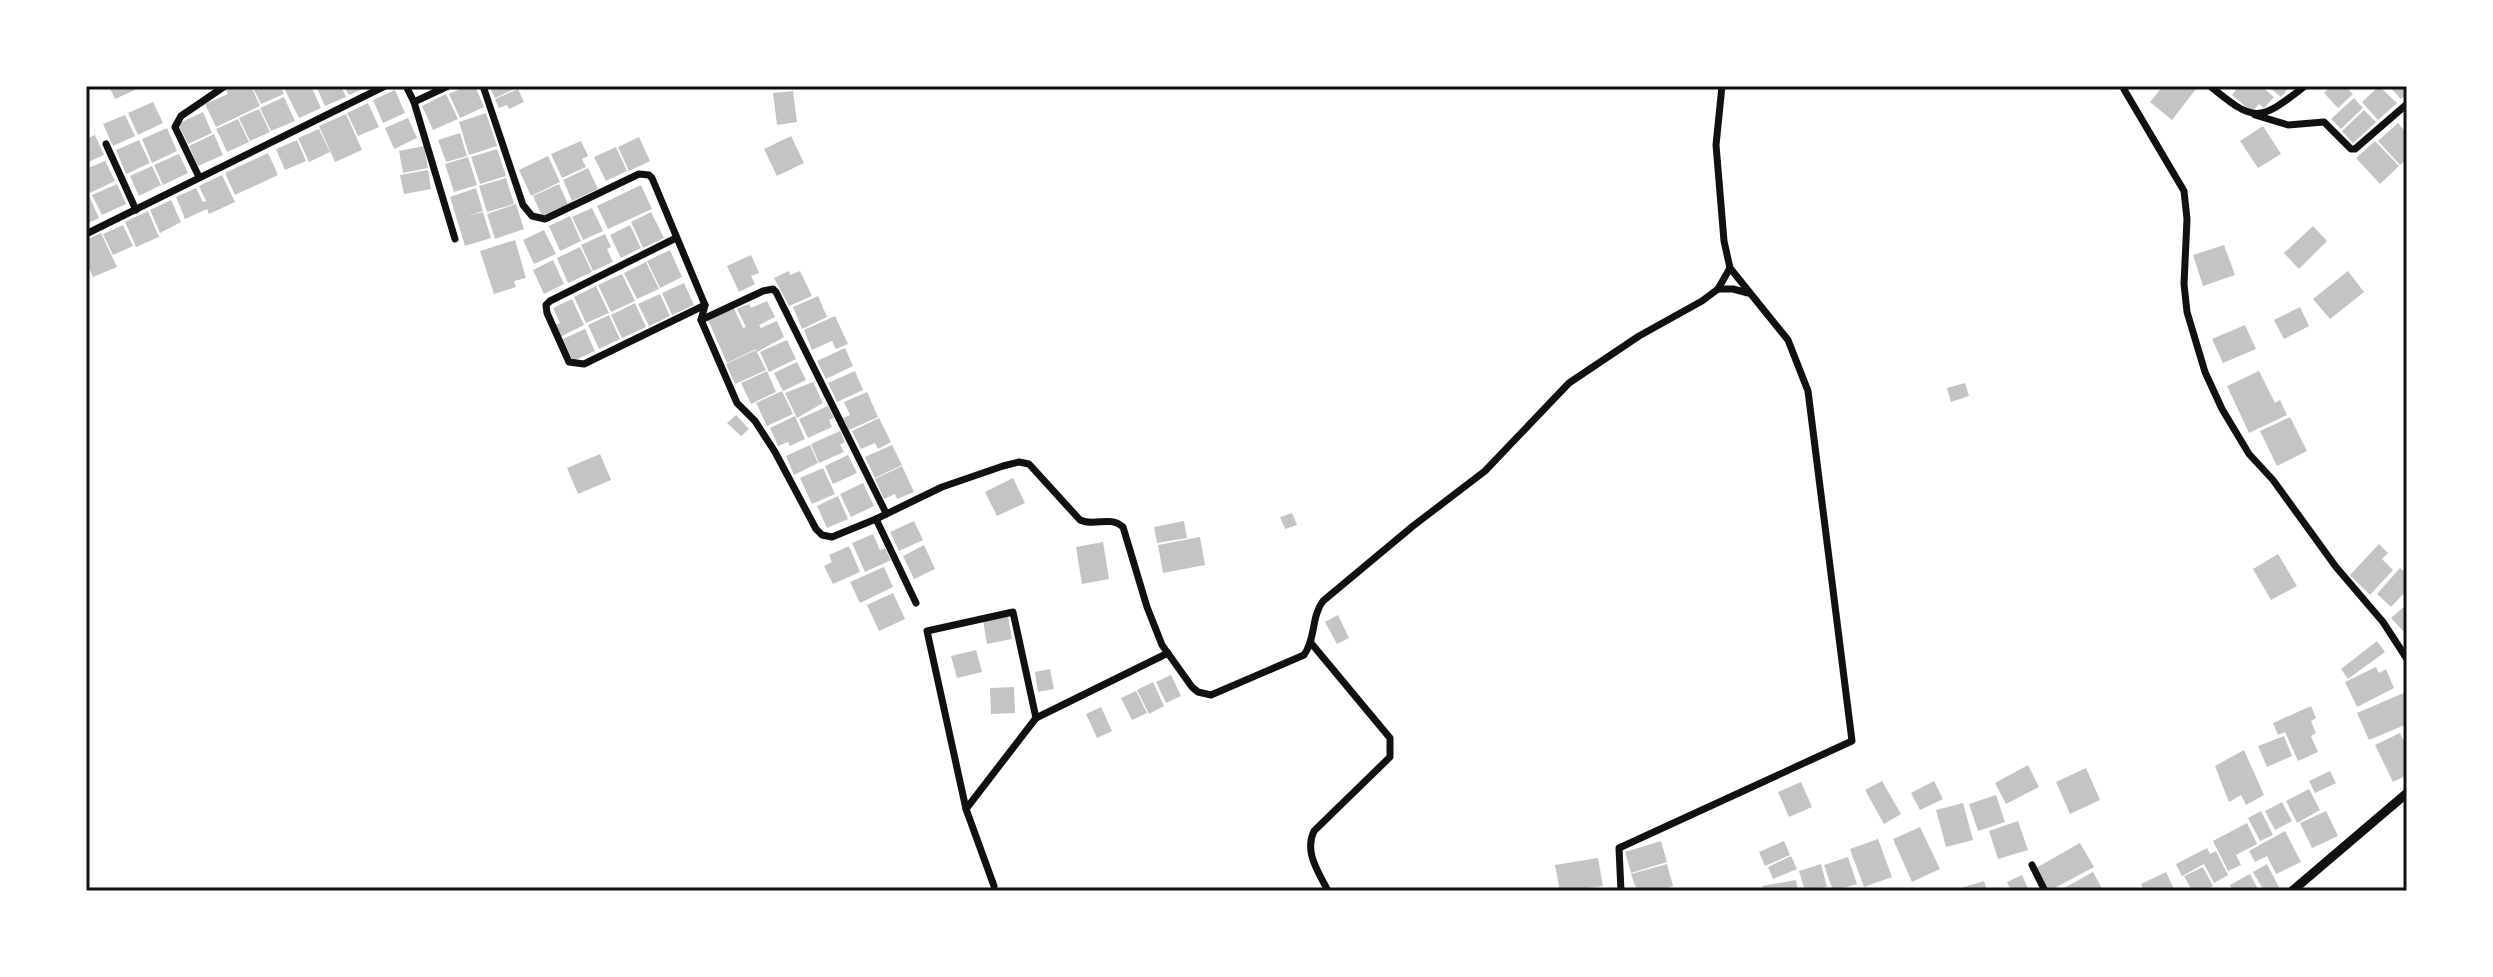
<svg xmlns="http://www.w3.org/2000/svg" width="2493" height="977" font-family="Raleway,sans-serif">
<style>
.building{fill:#c4c4c4}
.lines{fill:none;stroke-linecap:round;stroke-linejoin:round}
.minor{stroke:#111;stroke-width:7}
.tertiary{stroke:#111;stroke-width:9}
.neatline{fill:none;stroke:#111;stroke-width:3}
</style>
<rect width="100%" height="100%" fill="#fff"/>
<g class="building">
<path d="M109,86H133L135,90L115,99Z"/>
<path d="M235,86H251L260,106L216,127L205,104L228,94L226,90Z"/>
<path d="M252,86H281L284,94L261,104Z"/>
<path d="M283,86H311L321,108L299,118Z"/>
<path d="M316,86H341L346,97L325,106Z"/>
<path d="M344,86H369L349,95Z"/>
<path d="M467,86H475L484,107L460,118L449,94Z"/>
<path d="M489,86H521L495,98Z"/>
<path d="M2163,86H2192L2196,89L2172,120L2150,102Z"/>
<path d="M2239,86H2261L2274,97L2264,108L2259,104L2252,112L2232,95Z"/>
<path d="M2267,86H2290L2281,97Z"/>
<path d="M2331,86H2345L2353,94L2338,108L2324,93Z"/>
<path d="M2379,86L2397,103L2378,120L2362,102Z"/>
<path d="M2389,86H2407V93L2401,99Z"/>
<path d="M518,89L524,102L509,109L507,105L499,108L495,99Z"/>
<path d="M395,90L405,113L383,123L373,100Z"/>
<path d="M793,91L797,122L777,125L773,93Z"/>
<path d="M446,94L458,119L433,130L422,106Z"/>
<path d="M284,97L295,121L271,131L260,108Z"/>
<path d="M2354,98L2363,108L2341,129L2331,119Z"/>
<path d="M153,102L163,123L138,135L128,113Z"/>
<path d="M368,103L379,127L358,136L347,113Z"/>
<path d="M259,109L270,132L250,141L239,118Z"/>
<path d="M2364,110L2376,122L2353,143L2342,131Z"/>
<path d="M203,112L212,133L188,144L178,124Z"/>
<path d="M486,113L497,146L469,155L459,122Z"/>
<path d="M346,114L362,150L335,162L319,126Z"/>
<path d="M125,115L135,136L113,146L103,124Z"/>
<path d="M408,118L417,138L394,149L385,128Z"/>
<path d="M238,119L249,142L227,152L216,129Z"/>
<path d="M2398,123L2407,134V159L2400,165L2378,141Z"/>
<path d="M2263,126L2281,154L2258,168L2240,141Z"/>
<path d="M167,128L177,151L152,163L142,139Z"/>
<path d="M319,129L330,152L309,162L298,138Z"/>
<path d="M460,133L467,156L446,162L438,140Z"/>
<path d="M214,134L223,155L198,166L189,146Z"/>
<path d="M95,135L104,155L86,163V139Z"/>
<path d="M791,136L804,163L777,176L764,149Z"/>
<path d="M639,137L650,161L629,171L618,147Z"/>
<path d="M139,140L150,163L126,174L116,150Z"/>
<path d="M297,140L306,161L285,170L276,149Z"/>
<path d="M581,141L588,156L582,159L586,167L562,178L551,154Z"/>
<path d="M2375,141L2399,166L2380,184L2356,158Z"/>
<path d="M424,146L428,168L403,173L399,151Z"/>
<path d="M616,147L627,171L606,181L594,157Z"/>
<path d="M497,149L506,176L480,184L471,157Z"/>
<path d="M268,153L278,175L235,195L225,173Z"/>
<path d="M179,154L188,173L163,185L154,165Z"/>
<path d="M548,156L560,182L531,196L519,170Z"/>
<path d="M468,157L477,185L454,192L445,164Z"/>
<path d="M105,161L115,181L90,193L86,184V169Z"/>
<path d="M152,166L161,185L139,196L130,176Z"/>
<path d="M588,168L598,189L572,201L563,180Z"/>
<path d="M428,170L431,189L404,194L400,175Z"/>
<path d="M222,175L235,202L209,214L207,209L185,219L176,197L196,188L203,202L206,201L199,186Z"/>
<path d="M506,178L514,204L487,212L479,186Z"/>
<path d="M117,184L126,204L102,215L92,195Z"/>
<path d="M559,184L568,204L542,216L533,196Z"/>
<path d="M641,185L652,209L608,229L597,206Z"/>
<path d="M476,188L483,211L467,216L483,212L491,238L465,246L450,197Z"/>
<path d="M89,196L99,218L86,224V197Z"/>
<path d="M171,200L181,222L160,233L150,210Z"/>
<path d="M516,204L524,229L495,239L487,214Z"/>
<path d="M592,208L603,231L583,240L572,217Z"/>
<path d="M148,211L159,237L136,247L125,222Z"/>
<path d="M651,212L664,238L643,248L631,222Z"/>
<path d="M570,216L581,241L560,251L549,226Z"/>
<path d="M123,225L133,246L113,255L103,234Z"/>
<path d="M630,225L641,248L621,258L610,235Z"/>
<path d="M2313,226L2327,241L2299,269L2284,253Z"/>
<path d="M544,230L556,254L534,264L523,240Z"/>
<path d="M101,233L117,267L93,277L86,261V240Z"/>
<path d="M605,234L611,247L607,249L613,262L593,271L581,245Z"/>
<path d="M515,240L526,278L514,281L516,287L494,294L480,251Z"/>
<path d="M2224,245L2235,275L2203,286L2193,255Z"/>
<path d="M580,247L592,272L568,283L557,258Z"/>
<path d="M670,250L682,277L660,288L647,261Z"/>
<path d="M751,255L759,273L751,276L755,284L739,292L727,266Z"/>
<path d="M553,260L564,284L544,294L533,270Z"/>
<path d="M646,262L659,289L637,299L624,273Z"/>
<path d="M789,271L790,275L800,271L812,296L789,306L774,278Z"/>
<path d="M2348,271L2364,292L2330,319L2313,299Z"/>
<path d="M622,274L635,301L611,312L598,285Z"/>
<path d="M684,283L694,305L672,315L662,293Z"/>
<path d="M596,286L609,313L586,323L574,297Z"/>
<path d="M660,294L670,316L649,326L638,304Z"/>
<path d="M818,296L827,317L802,329L793,307Z"/>
<path d="M572,299L584,325L560,337L555,325L560,323L553,308Z"/>
<path d="M767,301L775,317L759,325L761,328L777,321L784,337L757,352L756,349L727,363L708,320L734,308L743,328L746,327L737,309L749,304L751,308Z"/>
<path d="M635,303L646,327L622,338L611,315Z"/>
<path d="M2300,307L2309,326L2284,339L2274,320Z"/>
<path d="M609,315L620,339L599,349L588,325Z"/>
<path d="M835,316L848,344L836,349L832,341L812,350L804,330Z"/>
<path d="M2245,325L2256,349L2223,363L2212,339Z"/>
<path d="M585,329L595,351L573,361L563,339Z"/>
<path d="M787,340L796,359L769,372L760,352Z"/>
<path d="M845,348L853,366L826,379L817,361Z"/>
<path d="M756,350L766,370L735,384L726,364Z"/>
<path d="M797,362L806,380L783,391L774,373Z"/>
<path d="M767,371L776,392L751,404L741,383Z"/>
<path d="M855,371L863,390L837,402L828,383Z"/>
<path d="M2259,371L2275,403L2280,400L2287,415L2249,433L2227,386Z"/>
<path d="M813,382L823,403L797,418L785,393Z"/>
<path d="M1965,383L1969,396L1951,402L1947,388Z"/>
<path d="M782,391L793,414L767,426L756,403Z"/>
<path d="M867,392L878,417L849,430L843,418L850,415L844,402Z"/>
<path d="M828,406L834,418L829,420L832,427L808,438L799,419Z"/>
<path d="M736,415L749,429L741,436L727,423Z"/>
<path d="M795,416L805,439L790,446L788,442L778,446L770,428Z"/>
<path d="M2290,417L2307,451L2277,466L2260,431Z"/>
<path d="M879,418L891,442L878,449L875,443L861,449L852,431Z"/>
<path d="M840,431L845,442L840,445L844,452L819,463L811,444Z"/>
<path d="M810,445L818,463L794,475L786,456Z"/>
<path d="M892,445L902,465L875,478L865,457Z"/>
<path d="M600,454L611,480L578,494L567,468Z"/>
<path d="M848,455L857,473L833,484L825,466Z"/>
<path d="M902,466L914,492L897,499L895,494L884,499L875,479Z"/>
<path d="M823,468L835,494L812,504L800,478Z"/>
<path d="M1013,478L1025,503L997,516L985,492Z"/>
<path d="M863,483L874,506L851,517L840,494Z"/>
<path d="M838,496L848,519L827,528L817,506Z"/>
<path d="M1292,513L1297,525L1285,529L1280,517Z"/>
<path d="M914,521L923,540L899,551L890,532Z"/>
<path d="M1184,521L1187,538L1157,543L1154,527Z"/>
<path d="M873,534L880,550L885,548L891,560L865,572L852,543Z"/>
<path d="M1200,537L1205,565L1163,573L1158,545Z"/>
<path d="M1103,542L1109,579L1082,584L1076,547Z"/>
<path d="M2379,544L2388,553L2382,559L2393,570L2370,595L2350,575Z"/>
<path d="M924,545L935,569L914,579L903,556Z"/>
<path d="M849,546L860,572L833,584L824,566L832,562L829,555Z"/>
<path d="M2278,554L2297,586L2271,600L2253,569Z"/>
<path d="M884,567L893,587L860,603L850,582Z"/>
<path d="M2400,568L2407,574V590L2391,607L2377,594Z"/>
<path d="M893,593L905,619L879,631L867,605Z"/>
<path d="M2407,604V635L2391,618Z"/>
<path d="M1338,615L1349,638L1337,644L1325,622Z"/>
<path d="M1008,616L1012,639L987,644L983,620Z"/>
<path d="M2377,641L2385,652L2348,679L2341,669Z"/>
<path d="M976,650L982,672L957,678L951,656Z"/>
<path d="M2376,667L2379,673L2386,669L2394,688L2357,707L2345,682Z"/>
<path d="M1050,669L1054,689L1038,692L1035,672Z"/>
<path d="M1171,675L1181,696L1166,703L1156,682Z"/>
<path d="M1153,682L1164,706L1149,714L1137,690Z"/>
<path d="M1014,687L1015,713L991,714L990,688Z"/>
<path d="M1136,691L1147,713L1132,720L1121,698Z"/>
<path d="M2406,692L2407,724L2369,740L2357,713Z"/>
<path d="M2311,706L2316,718L2311,721L2316,733L2311,736L2318,752L2298,761L2285,732L2278,735L2273,723Z"/>
<path d="M1101,707L1112,731L1097,738L1086,714Z"/>
<path d="M2400,733L2407,748V775L2393,782L2375,745Z"/>
<path d="M2284,736L2292,756L2267,767L2258,746Z"/>
<path d="M2244,750L2264,795L2246,805L2241,795L2229,802L2215,766Z"/>
<path d="M2028,765L2039,787L2006,804L1995,783Z"/>
<path d="M2086,768L2100,800L2070,814L2056,782Z"/>
<path d="M2330,771L2336,783L2315,793L2309,781Z"/>
<path d="M1882,781L1901,814L1884,824L1865,790Z"/>
<path d="M1934,781L1943,799L1920,810L1911,793Z"/>
<path d="M1801,782L1812,807L1789,817L1778,792Z"/>
<path d="M2309,789L2320,810L2297,823L2286,801Z"/>
<path d="M1996,795L2005,822L1978,831L1969,804Z"/>
<path d="M2282,802L2292,821L2275,830L2265,811Z"/>
<path d="M1963,803L1973,840L1946,847L1936,810Z"/>
<path d="M2261,811L2273,835L2260,841L2248,818Z"/>
<path d="M2326,811L2338,836L2312,848L2300,823Z"/>
<path d="M2018,821L2028,850L1998,859L1989,831Z"/>
<path d="M2247,823L2257,844L2236,855L2241,865L2228,871L2213,841Z"/>
<path d="M1920,827L1940,869L1912,882L1893,839Z"/>
<path d="M2285,831L2301,862L2276,874L2267,856L2255,862L2249,851Z"/>
<path d="M1878,839L1892,877L1864,887L1850,849Z"/>
<path d="M1661,841L1667,862L1631,873L1625,852Z"/>
<path d="M1784,841L1790,855L1765,866L1759,852Z"/>
<path d="M2080,843L2094,867L2049,891L2036,868Z"/>
<path d="M2207,848L2210,854L2216,851L2228,875L2214,883L2204,864L2182,876L2176,864Z"/>
<path d="M1791,856L1797,869L1773,879L1768,867Z"/>
<path d="M1848,857L1857,884L1833,891L1824,865Z"/>
<path d="M1598,858L1603,886L1560,891L1555,865Z"/>
<path d="M1667,864L1673,886L1656,891H1637L1631,874Z"/>
<path d="M1821,864L1827,887L1805,891L1799,871Z"/>
<path d="M2267,864L2281,891H2264L2253,872Z"/>
<path d="M2203,867L2213,886L2204,891H2192L2184,876Z"/>
<path d="M2093,872L2103,890L2101,891H2059Z"/>
<path d="M2166,872L2175,891H2144L2141,884Z"/>
<path d="M2250,874L2259,891H2233L2230,885Z"/>
<path d="M2022,875L2029,891H2011L2007,882Z"/>
<path d="M1796,880L1798,891H1763L1762,886Z"/>
<path d="M1984,881L1987,891H1954V890Z"/>
</g>
<g class="lines">
<g class="minor">
<path d="M406,86L414,102L455,239"/>
<path d="M483,86L523,205L532,216L545,219L639,174L649,175L652,178L705,305L701,320L737,403L755,421L775,452L816,529L822,535L832,537L876,519L942,487L1003,466L1019,462L1029,464L1080,520C1095,527 1110,515 1123,527L1147,607L1162,645L1192,687L1198,692L1211,695L1304,655C1316,638 1311,617 1323,601L1413,526L1485,471L1569,383L1639,336L1702,301L1718,289L1730,268L1724,241L1716,145L1722,86"/>
<path d="M2122,86L2184,191L2187,219L2184,284L2187,312L2205,372L2222,409L2249,454L2273,480L2336,567L2383,622L2407,659"/>
<path d="M2210,86C2254,122 2258,123 2305,86"/>
<path d="M414,102L448,86"/>
<path d="M2255,115L2288,125L2324,122L2351,149H2355L2407,104"/>
<path d="M106,144L136,210"/>
<path d="M199,177L175,127L181,116L225,86"/>
<path d="M86,234L385,86"/>
<path d="M676,238L550,301L546,305L547,313L569,362L584,364L705,305"/>
<path d="M1718,289H1733L1748,293"/>
<path d="M701,320L763,291L773,289L776,292L886,513"/>
<path d="M876,519L916,603"/>
<path d="M1311,643L1390,738V757L1314,831C1304,852 1318,871 1328,891"/>
<path d="M966,809L927,631L1013,612L1036,718"/>
<path d="M2032,865L2045,891"/>
<path d="M994,886L966,809L1036,718L1168,653"/>
<path d="M1621,891L1619,848L1852,741L1808,391L1788,340L1730,268"/>
</g>
<path class="tertiary" d="M2292,891L2407,793"/>
</g>
<rect width="2493" height="977" fill="none" stroke="#ffffff" stroke-width="176"/>
<rect x="88" y="88" width="2317" height="801" class="neatline"/>
</svg>
